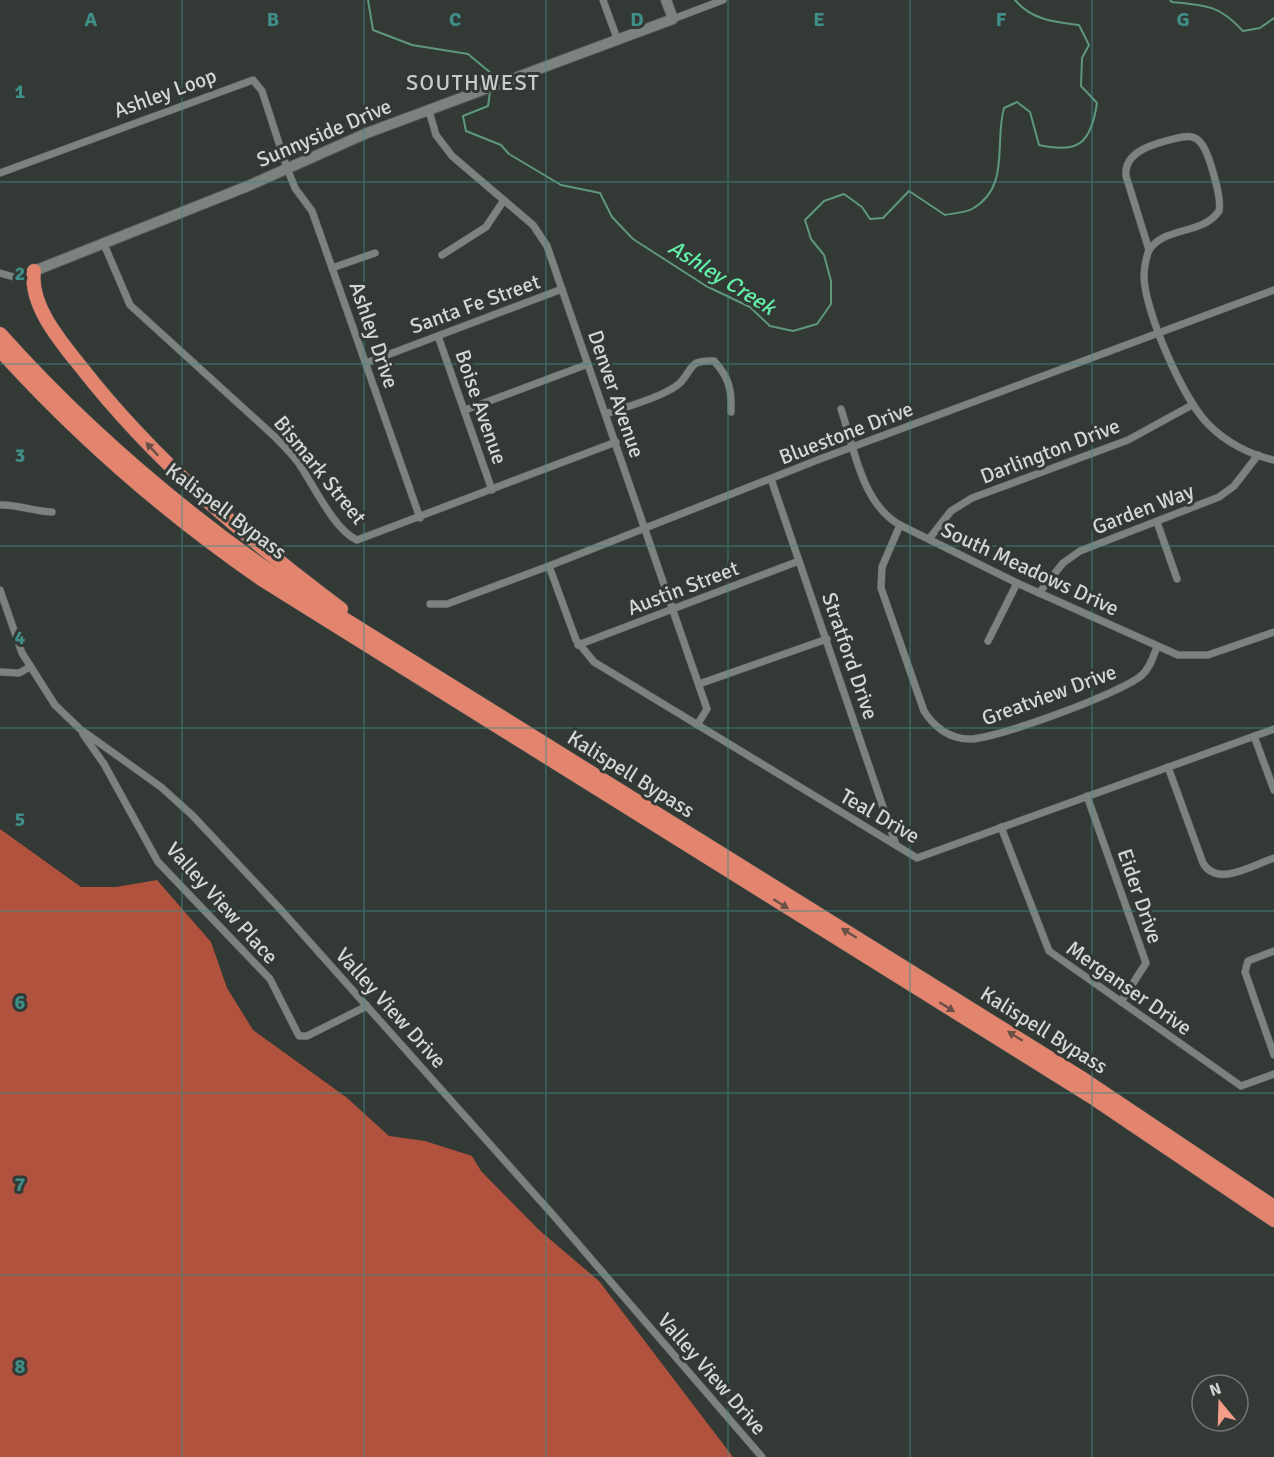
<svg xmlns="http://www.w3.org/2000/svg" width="1274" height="1457" font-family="Signika,sans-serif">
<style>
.forest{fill:#b0523d}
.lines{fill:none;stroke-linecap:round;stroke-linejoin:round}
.stream{stroke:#5e987b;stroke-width:2}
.street-casing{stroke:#525754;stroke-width:8}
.secondary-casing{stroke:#525754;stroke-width:12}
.highway-casing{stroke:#525754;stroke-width:15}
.street{stroke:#7c827e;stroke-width:7}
.secondary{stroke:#7c827e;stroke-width:10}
.highway{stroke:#e3846e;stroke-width:14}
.oneway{fill:#685046}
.grid{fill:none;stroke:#408e88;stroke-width:1.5;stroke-opacity:0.55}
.labels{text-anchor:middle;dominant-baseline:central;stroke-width:6;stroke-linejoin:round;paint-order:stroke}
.street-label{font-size:21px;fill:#d4d7d5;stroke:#333935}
.neighbourhood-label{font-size:22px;letter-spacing:1.5px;fill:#c7cdc9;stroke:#333935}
.water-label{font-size:22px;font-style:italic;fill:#63eea8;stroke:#333935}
.grid-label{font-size:20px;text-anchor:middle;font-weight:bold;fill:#408e88;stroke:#333935;stroke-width:6;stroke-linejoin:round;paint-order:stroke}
</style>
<rect width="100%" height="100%" fill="#333935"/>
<path class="forest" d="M0,829L81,887H116L157,880L211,942L227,988L253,1030L346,1097L389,1136L425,1141L472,1156L481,1171L539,1230L599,1281L733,1457H0Z"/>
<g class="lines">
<g class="stream">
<path d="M368,0L373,30L412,45L468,54L492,74L491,84"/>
<path d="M1170,0L1172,2C1206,5 1219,5 1243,31L1260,28L1274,18"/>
<path d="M490,92L488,106L463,116L466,131L501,145L509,154L561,185L600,193L612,217L633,239L706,286L750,307L770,326L793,331L817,324L831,304V281L824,255L811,239L805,220L824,201L844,194L862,207L870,219L883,218L909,191L945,215C953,213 965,213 972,209C1011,187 994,143 1004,108L1017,102L1030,112L1039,145C1079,154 1091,143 1097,103L1081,86L1082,58L1089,45L1079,25C1054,22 1032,20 1015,0"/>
</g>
<defs>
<g id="street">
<path d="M603,0L618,41"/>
<path d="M673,19L723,0"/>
<path d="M429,111L436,135L452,156L533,225L547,246L707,709L697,725"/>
<path d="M1182,137C1189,136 1195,136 1200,142C1209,151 1222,199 1219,211C1203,235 1165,226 1149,250L1126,176C1123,149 1161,142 1182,137Z"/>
<path d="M0,173L253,80L262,91L287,168L295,188L312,211L420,518"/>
<path d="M103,242L130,305L274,436C282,444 290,452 297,461C313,483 333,529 357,540L616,442"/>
<path d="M1149,250C1146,258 1144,267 1144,277C1145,312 1184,402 1210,426C1227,443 1251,455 1274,460"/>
<path d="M442,255L486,227L504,200"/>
<path d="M332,268L375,253"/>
<path d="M0,273L14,277L34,271"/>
<path d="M438,336L492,490"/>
<path d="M366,363L562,289"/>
<path d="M841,409C854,448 862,504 900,525L1017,583L1178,655H1208L1274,632"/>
<path d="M465,410L588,364"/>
<path d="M606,414C625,407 667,396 681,382C694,367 689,360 714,361C729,377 732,390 731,412"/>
<path d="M771,479L896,845"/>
<path d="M0,505C18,504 34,512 52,512"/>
<path d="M1157,522L1177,579"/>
<path d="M900,525L882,567L881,588L924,711C934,727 950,739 969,739C994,740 1124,692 1142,675C1150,668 1153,657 1157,647"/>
<path d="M929,539L951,511L972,498L1128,440L1192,405"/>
<path d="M549,566L576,640L594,662L917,858L1274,729"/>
<path d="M0,590L22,653L55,705L80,729L161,787L193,816L282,911L554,1216L762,1457"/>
<path d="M1039,593L1063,563L1080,551L1219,497L1234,486L1258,455"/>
<path d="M430,604H447L549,566L820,459L1274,290"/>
<path d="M988,641L1017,583"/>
<path d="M578,645L799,561"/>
<path d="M0,672L19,673L30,667"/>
<path d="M699,684L827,639"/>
<path d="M83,734L104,764L158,862L270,979L299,1036H307L367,1006"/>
<path d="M1254,736L1274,790"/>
<path d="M1168,767L1203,863C1217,888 1253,865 1274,858"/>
<path d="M1087,796L1146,963L1121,1002"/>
<path d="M1001,827L1049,951L1241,1086L1274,1074"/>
<path d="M1274,951L1248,961L1245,972L1274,1055"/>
</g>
<path id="secondary" d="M34,271L248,186L367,133L673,19L666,0"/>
<g id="highway">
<path d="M34,271C29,305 61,342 81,367C156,463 245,537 341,609"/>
<path d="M0,334C84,428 179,509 283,581L1083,1079L1274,1207"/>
<path d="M0,350C78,436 167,514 263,580L1092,1097L1274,1220"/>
</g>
</defs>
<use href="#street" class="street-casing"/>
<use href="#secondary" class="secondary-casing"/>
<use href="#highway" class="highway-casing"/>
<use href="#street" class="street"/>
<use href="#secondary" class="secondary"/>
<use href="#highway" class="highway"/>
</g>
<defs><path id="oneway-solid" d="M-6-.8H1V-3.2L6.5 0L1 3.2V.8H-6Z" transform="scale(1.5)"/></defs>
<g class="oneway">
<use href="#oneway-solid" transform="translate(152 449) rotate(-133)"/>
<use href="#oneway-solid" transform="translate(781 904) rotate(32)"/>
<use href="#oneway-solid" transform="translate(849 933) rotate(-148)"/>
<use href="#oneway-solid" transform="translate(947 1007) rotate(32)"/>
<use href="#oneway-solid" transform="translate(1015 1036) rotate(-148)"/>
</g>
<path class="grid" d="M182,0V1457M364,0V1457M546,0V1457M728,0V1457M910,0V1457M1092,0V1457M0,182H1274M0,364H1274M0,546H1274M0,728H1274M0,911H1274M0,1093H1274M0,1275H1274"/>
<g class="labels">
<g class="street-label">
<text transform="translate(165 93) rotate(-20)">Ashley Loop</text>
<text transform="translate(324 133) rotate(-23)">Sunnyside Drive</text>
<text transform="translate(475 304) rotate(-20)">Santa Fe Street</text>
<text transform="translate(374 335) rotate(71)">Ashley Drive</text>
<text transform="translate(616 394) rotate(71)">Denver Avenue</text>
<text transform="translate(481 407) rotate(71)">Boise Avenue</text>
<text transform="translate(846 433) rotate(-21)">Bluestone Drive</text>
<text transform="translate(1050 451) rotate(-21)">Darlington Drive</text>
<text transform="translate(320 470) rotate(51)">Bismark Street</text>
<text transform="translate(1143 509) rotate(-21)">Garden Way</text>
<text transform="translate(226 511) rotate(37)">Kalispell Bypass</text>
<text transform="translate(1030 569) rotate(25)">South Meadows Drive</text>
<text transform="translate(683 588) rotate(-21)">Austin Street</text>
<text transform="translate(850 656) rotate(71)">Stratford Drive</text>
<text transform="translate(1049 695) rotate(-20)">Greatview Drive</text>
<text transform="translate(631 774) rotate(32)">Kalispell Bypass</text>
<text transform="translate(880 816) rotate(30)">Teal Drive</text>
<text transform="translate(1140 896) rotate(71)">Eider Drive</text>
<text transform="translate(222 903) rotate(48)">Valley View Place</text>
<text transform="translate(1129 988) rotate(35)">Merganser Drive</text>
<text transform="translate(391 1008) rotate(48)">Valley View Drive</text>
<text transform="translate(1044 1030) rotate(32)">Kalispell Bypass</text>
<text transform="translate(712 1374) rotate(49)">Valley View Drive</text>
</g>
<g class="neighbourhood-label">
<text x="473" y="82">SOUTHWEST</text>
</g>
<g class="water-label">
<text transform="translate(722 277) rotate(32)">Ashley Creek</text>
</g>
</g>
<g class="grid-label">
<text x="91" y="26">A</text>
<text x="273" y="26">B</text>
<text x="455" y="26">C</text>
<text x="637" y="26">D</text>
<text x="819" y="26">E</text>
<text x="1001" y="26">F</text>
<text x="1183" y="26">G</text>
<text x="20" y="98">1</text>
<text x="20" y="280">2</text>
<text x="20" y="462">3</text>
<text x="20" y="644">4</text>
<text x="20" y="826">5</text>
<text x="20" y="1009">6</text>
<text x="20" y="1191">7</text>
<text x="20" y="1373">8</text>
</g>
<g transform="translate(1220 1403) rotate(341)"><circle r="28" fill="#333935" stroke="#737875" stroke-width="1.5"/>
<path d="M0-4.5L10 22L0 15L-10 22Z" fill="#f49e89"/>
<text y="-9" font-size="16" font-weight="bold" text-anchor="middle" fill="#d4d7d5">N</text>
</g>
</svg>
